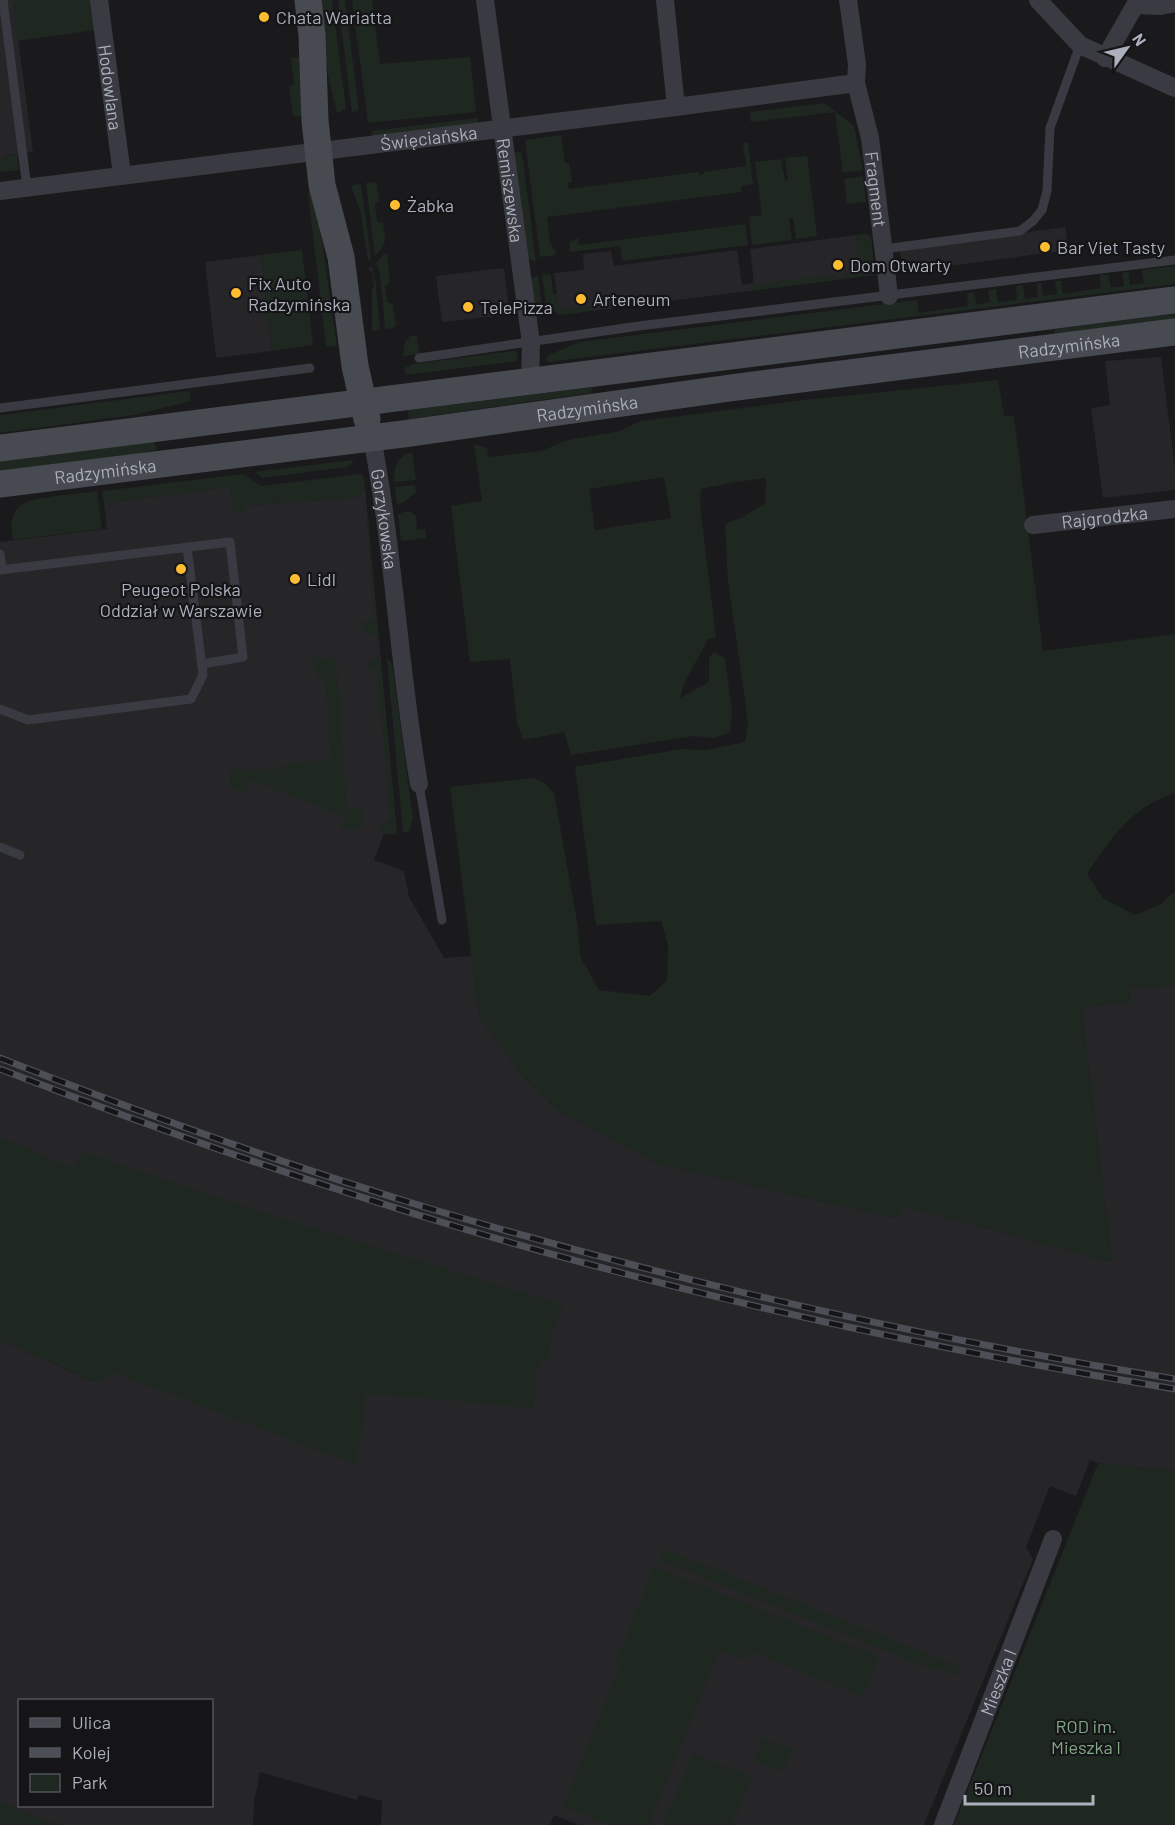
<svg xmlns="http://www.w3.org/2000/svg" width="1175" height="1825" font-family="Barlow,sans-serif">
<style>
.built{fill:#262629;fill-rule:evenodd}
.green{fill:#1f2820;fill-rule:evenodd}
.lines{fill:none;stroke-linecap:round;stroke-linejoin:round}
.lane{stroke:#3a3b42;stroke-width:9}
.street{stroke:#3a3b42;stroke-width:18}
.secondary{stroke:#484a52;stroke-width:27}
.rail-casing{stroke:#4d4f57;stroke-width:7}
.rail{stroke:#151517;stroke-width:4.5;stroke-dasharray:14;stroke-linecap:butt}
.poi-dot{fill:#febd30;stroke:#151517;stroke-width:2}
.labels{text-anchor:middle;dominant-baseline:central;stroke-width:4.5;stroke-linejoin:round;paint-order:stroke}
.poi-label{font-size:18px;fill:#abb0bc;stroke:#151517;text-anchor:start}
.street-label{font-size:18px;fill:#abb0bc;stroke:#151517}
.park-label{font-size:18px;fill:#81a884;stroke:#151517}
</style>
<rect width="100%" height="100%" fill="#1a1a1c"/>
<g class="built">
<path d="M0,0H13L33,152L6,155L0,162Z"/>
<path d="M1065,227L1069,250L903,272L900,250Z"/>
<path d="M856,235L861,271L843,274V279L560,315L554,273L584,270L583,254L611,251L614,266L737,250L742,285L754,283L750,249Z"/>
<path d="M261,255L272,351L216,358L205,262Z"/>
<path d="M504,268L509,311L506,315L442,322L436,276Z"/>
<path d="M1161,357L1175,470V490L1103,498L1091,408L1110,405L1105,361Z"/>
<path d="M230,487L234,513L244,506L359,497L365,488L397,834H384L374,860L404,871L409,897L444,958L472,956L479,1016L519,1072L559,1111L658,1164L895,1218L904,1206L1112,1262L1082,1012L1092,1006L1130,1002L1129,988L1175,985V1471L1098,1463L1090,1460L1076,1496L1050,1486L1026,1547L1033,1559L924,1825H578L554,1815L550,1825H381L382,1801L359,1795L357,1800L260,1772L254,1803L253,1825H58L0,1803V1340L95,1382L0,1307V542L107,529L104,503ZM20,1700H212V1806H20Z"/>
</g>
<g class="green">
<path d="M13,0H91L95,30L18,41Z"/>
<path d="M319,0H332L346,109L337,113L328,75Z"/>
<path d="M338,0H345L359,110L352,113Z"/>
<path d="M352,0H372L380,64L470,57L476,112L368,123Z"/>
<path d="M300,57L307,115L295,117L293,115L289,87L294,84L291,58Z"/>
<path d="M824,103L854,126L863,170L843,173L835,112L751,122L750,112Z"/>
<path d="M478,118V124L371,138L372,131Z"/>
<path d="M561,135L565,163H569L572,182L568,183L569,189L698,172L699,175L704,174V172L746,166L743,143H748L753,184L741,186V192L547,217L550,242L556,252L555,255L540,257L525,140Z"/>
<path d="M519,152L522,154L536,262L527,258L512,153Z"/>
<path d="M17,154L19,170L0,172V162L6,155Z"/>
<path d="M807,156L817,236L796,239L793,218H789L792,240L752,245L749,217L762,215L755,162L781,159L785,180L788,179L785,158Z"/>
<path d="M863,176L866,202L847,204L844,179Z"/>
<path d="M375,182L377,184L379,201L375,203L377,222L383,223C385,239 389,243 375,255L366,183Z"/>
<path d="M361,184L371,259L368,261L361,213L352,189L353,185Z"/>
<path d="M315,191L337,347L326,346L308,192Z"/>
<path d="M745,224L748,245L622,261L620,246L569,252L570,242L578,238L579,245Z"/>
<path d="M865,234L871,236L875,275L843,279L842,274L860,271L856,235Z"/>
<path d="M302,250L313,345L272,351L261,255Z"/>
<path d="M385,254L387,255L390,282L385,286L387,302L393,304L396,325L393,328L385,329L380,274L376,262Z"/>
<path d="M372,266L376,285L380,330L373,331L372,329V288L374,287L372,271H369V268Z"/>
<path d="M1175,266V284L548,362L546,359L549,355L580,342L917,300L919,313L968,306L967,293L974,292L977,305L990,302L988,290L996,289L998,302L1017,300L1016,286L1023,285L1025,299L1038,297L1037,283H1041L1043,296L1057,294L1055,281H1061L1063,294L1101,288L1100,275H1108L1111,288L1124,286L1122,273L1128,272L1130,285L1144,283L1142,270Z"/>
<path d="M551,274L553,294H557L559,309L589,306L590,311L560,315L546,304L542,275Z"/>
<path d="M836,274L837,280L751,291V285Z"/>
<path d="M538,275L543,315L533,318L531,279Z"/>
<path d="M1175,314V323L1055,335L1054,331L1055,329Z"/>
<path d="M417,335L419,354L403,356L405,342L410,336Z"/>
<path d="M514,351L517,353L518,361L406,375L404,368L413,364Z"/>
<path d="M998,380L1004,416H1014L1043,651L1175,634V793C1131,807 1111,838 1087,874L1103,898L1135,915L1161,904L1175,891V985L1129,988L1130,1002L1092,1006L1082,1012L1112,1262L904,1206L895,1218L658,1164L559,1111L519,1072L479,1016L450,787L533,778L545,783L554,793L578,927L580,956L599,990L650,996L667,980L668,945L661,921L596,925L575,767L683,749L706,750L745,742L748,723L745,700L728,582L725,524L743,517L765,503L766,478L736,482L701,489L700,505L716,637L708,639C698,661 685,675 680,698L709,682V657L714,652L725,658L732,711L730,732L714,738L694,736L571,755L564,732L523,740L517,723L510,659L470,662L451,506L482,501L474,444L487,448L489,457L541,451L568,440L620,431L641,421L805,400ZM664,477L671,518L595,530L589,489Z"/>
<path d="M593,387L590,393L409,419L408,410Z"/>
<path d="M190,391L191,401L134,415L0,433V415Z"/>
<path d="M154,442L157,448L156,450L136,454L0,471V462Z"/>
<path d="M412,452L416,480L396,482L394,481C394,466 397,457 412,452Z"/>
<path d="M352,460L354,461L347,467L262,478L255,472Z"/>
<path d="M242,474L262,486L359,474L363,475L365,488L359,497L245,506V512L233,514L230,487L104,503L102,491Z"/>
<path d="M415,485L416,492L404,502L397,504L395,487Z"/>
<path d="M97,491L102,529L13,540C6,504 25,500 55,496C69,495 83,493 97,491Z"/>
<path d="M403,512H411L416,516L417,530L425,529L426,538L401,541L398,515Z"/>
<path d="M366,518H368L378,637L366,633L362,621L374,619Z"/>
<path d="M380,655L397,834C386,835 382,833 378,823L390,820L377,670H365L369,661Z"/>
<path d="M336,657L347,809L361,808L362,820L359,826L353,829L340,828L344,816L250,780L245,792L231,787L229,770L283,769L282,764L331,760L325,677H316L314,659Z"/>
<path d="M387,658L392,664L413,818L409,831L403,833Z"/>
<path d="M0,1137L75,1169L81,1151L268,1214L563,1305L552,1331L549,1355L536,1369L534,1408L365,1393L364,1417L356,1465L115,1373L96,1382L0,1340Z"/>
<path d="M1098,1463L1175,1471V1825H954Z"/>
<path d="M664,1549L941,1659L960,1667L956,1676L937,1668L936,1671L660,1560Z"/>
<path d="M654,1567L879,1657L863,1697L749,1651L745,1660L719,1650L649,1825H610L563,1806L620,1664L616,1661Z"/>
<path d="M763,1739L792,1750L783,1772L754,1760Z"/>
<path d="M693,1753L752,1778L732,1825H663Z"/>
<path d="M0,1803L58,1825H0Z"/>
</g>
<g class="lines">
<g class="lane">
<path d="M3,0L27,188"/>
<path d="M884,249L1020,231L1033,221L1042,210L1047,191L1050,128L1080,45"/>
<path d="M419,358L639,326L1175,260"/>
<path d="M0,408L310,368"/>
<path d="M0,554L2,569"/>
<path d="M0,570L230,542L243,657L202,664"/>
<path d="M0,709L28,720L191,699L203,675L187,547"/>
<path d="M419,784L442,920"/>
<path d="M0,847L20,855"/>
</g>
<g class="street">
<path id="s1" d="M99,0L122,175"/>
<path id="s2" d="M485,0L531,343L530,382"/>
<path d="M665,0L676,107"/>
<path id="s3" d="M848,0L857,64L856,83L870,138L889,296"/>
<path d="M1038,0L1080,45L1175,88"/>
<path d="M1136,5L1160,6L1175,3"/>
<path d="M1105,58L1138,0"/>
<path id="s4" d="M0,191L676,107L856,83"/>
<path id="s5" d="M372,438C394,552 399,669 419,784"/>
<path id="s6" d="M1033,525L1175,509"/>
<path id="s7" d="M943,1825L1053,1539"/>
</g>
<g class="secondary">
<path d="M308,0L312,35L315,121L322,185L341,257L355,366L367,419"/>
<path d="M0,448L1175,300"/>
<path id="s8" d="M0,484L403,434L730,388L1175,332"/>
</g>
<defs>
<g id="rail">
<path d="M0,1058C141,1113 283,1164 428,1208C673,1281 922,1338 1175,1379"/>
<path d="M0,1069C153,1128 307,1182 464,1229C697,1298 935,1350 1175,1389"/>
</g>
</defs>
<use href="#rail" class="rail-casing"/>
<use href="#rail" class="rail"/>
</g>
<g class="poi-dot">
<circle cx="264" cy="17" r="6"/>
<circle cx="395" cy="205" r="6"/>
<circle cx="1045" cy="247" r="6"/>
<circle cx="838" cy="265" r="6"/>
<circle cx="236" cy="293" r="6"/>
<circle cx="581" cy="299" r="6"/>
<circle cx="468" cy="307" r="6"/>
<circle cx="181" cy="569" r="6"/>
<circle cx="295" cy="579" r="6"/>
</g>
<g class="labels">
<g class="poi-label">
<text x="276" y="17">Chata Wariatta</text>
<text x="407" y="205">Żabka</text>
<text x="1057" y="247">Bar Viet Tasty</text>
<text x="850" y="265">Dom Otwarty</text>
<text x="248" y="283">Fix Auto<tspan x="248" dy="21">Radzymińska</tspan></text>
<text x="593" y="299">Arteneum</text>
<text x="480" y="307">TelePizza</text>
<text x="307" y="579">Lidl</text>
<text x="181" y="589" text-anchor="middle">Peugeot Polska<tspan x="181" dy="21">Oddział w Warszawie</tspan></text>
</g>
<g class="street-label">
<text stroke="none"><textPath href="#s1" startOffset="88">Hodowlana</textPath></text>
<text stroke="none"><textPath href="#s4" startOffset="432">Święciańska</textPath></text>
<text stroke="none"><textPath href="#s3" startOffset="192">Fragment</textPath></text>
<text stroke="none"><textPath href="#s2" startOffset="192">Remiszewska</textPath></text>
<text stroke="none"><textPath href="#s8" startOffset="1078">Radzymińska</textPath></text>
<text stroke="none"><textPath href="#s8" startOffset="592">Radzymińska</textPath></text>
<text stroke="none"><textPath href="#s8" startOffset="106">Radzymińska</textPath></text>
<text stroke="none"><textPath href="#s6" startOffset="72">Rajgrodzka</textPath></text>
<text stroke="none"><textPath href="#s5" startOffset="82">Gorzykowska</textPath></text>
<text stroke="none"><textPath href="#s7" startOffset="153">Mieszka I</textPath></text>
</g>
<g class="park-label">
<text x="1086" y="1726">ROD im.<tspan x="1086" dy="21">Mieszka I</tspan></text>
</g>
</g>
<rect x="18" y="1699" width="195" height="108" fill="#151517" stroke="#515359" stroke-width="1.5"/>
<rect x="30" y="1718" width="30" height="9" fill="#484a52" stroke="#515359" stroke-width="1.5"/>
<text x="72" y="1729" font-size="18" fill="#abb0bc">Ulica</text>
<rect x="30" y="1748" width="30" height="9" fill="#4d4f57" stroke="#515359" stroke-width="1.5"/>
<text x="72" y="1759" font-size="18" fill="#abb0bc">Kolej</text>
<rect x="30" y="1774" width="30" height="18" fill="#1f2820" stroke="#515359" stroke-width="1.5"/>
<text x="72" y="1789" font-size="18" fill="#abb0bc">Park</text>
<g transform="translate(1127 48) rotate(56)" stroke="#151517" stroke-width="4.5" paint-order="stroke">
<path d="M0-4.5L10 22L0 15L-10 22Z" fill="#abb0bc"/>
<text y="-9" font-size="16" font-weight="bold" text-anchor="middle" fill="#abb0bc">N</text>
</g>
<path d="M965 1795v9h128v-9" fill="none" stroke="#abb0bc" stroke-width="3"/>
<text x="974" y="1795" font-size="18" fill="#abb0bc" stroke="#151517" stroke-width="4.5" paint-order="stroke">50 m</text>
</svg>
